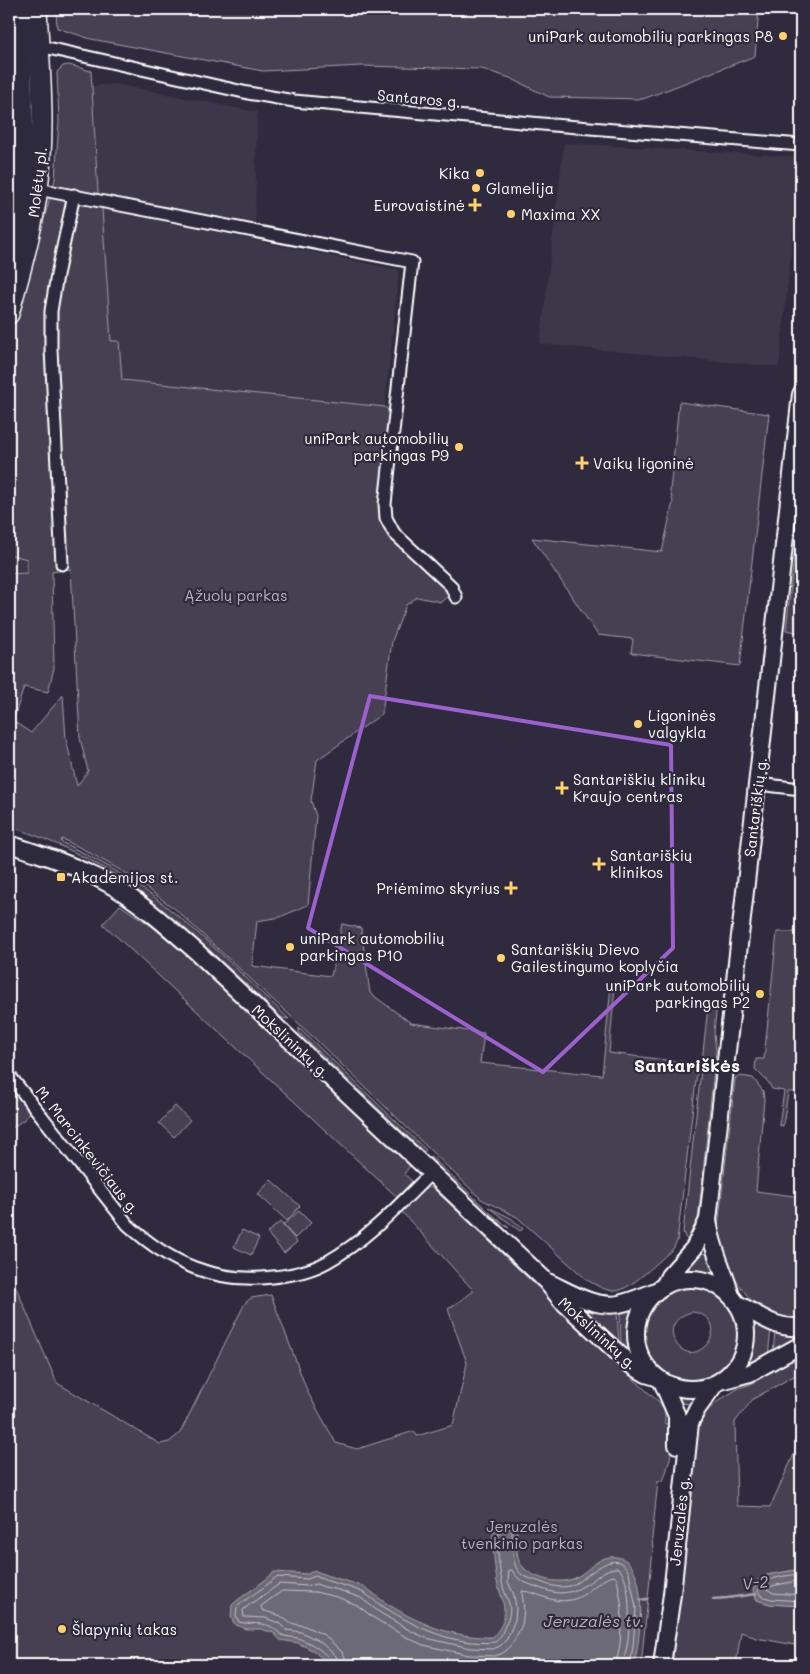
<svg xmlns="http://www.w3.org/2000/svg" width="810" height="1674" font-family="Mali,sans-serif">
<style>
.built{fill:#3c3749}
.green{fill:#464152;stroke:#a2a0a8;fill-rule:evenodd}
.water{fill:#6d6a77;stroke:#a7a6ad}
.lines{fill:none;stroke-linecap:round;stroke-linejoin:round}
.shore{stroke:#c5c3c9;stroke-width:1}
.stream{stroke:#a7a6ad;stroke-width:2.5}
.minor-casing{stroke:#fff;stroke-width:15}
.secondary-casing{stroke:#fff;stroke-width:20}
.trunk-casing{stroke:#fff;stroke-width:22}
.minor{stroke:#2f2a3d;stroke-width:11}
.secondary{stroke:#2f2a3d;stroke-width:16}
.trunk{stroke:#2f2a3d;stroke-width:19}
.marked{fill:none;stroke:#9c61cf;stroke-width:4;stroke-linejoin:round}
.poi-dot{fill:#ffd166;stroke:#2f2a3d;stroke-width:2}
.labels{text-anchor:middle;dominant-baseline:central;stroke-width:4.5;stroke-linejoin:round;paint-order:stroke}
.poi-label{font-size:15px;fill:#fff;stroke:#2f2a3d;text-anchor:start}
.street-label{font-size:15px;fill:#fff;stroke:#2f2a3d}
.park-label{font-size:15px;fill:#b5b3ba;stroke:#2f2a3d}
.water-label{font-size:16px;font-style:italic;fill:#b6b4bb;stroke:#2f2a3d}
.quarter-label{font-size:18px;font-weight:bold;fill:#fff;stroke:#2f2a3d}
</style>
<rect width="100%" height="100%" fill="#2f2a3d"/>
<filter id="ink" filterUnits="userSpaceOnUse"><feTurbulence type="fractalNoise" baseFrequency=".02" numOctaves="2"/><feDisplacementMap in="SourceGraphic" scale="10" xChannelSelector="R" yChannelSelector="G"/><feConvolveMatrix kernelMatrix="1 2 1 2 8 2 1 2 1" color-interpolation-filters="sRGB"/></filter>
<g filter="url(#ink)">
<g class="built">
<path d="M116,84L257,112L255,225L98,193L92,86Z"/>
<path d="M564,143L801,157L779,367L540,344Z"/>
<path d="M102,209L399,270L385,407L121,380L119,341H111Z"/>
<path d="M9,554L27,558V573L9,574Z"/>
</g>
<g class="green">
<path d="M56,9H759L755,56L643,99L549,97L510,78L482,69L362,66L263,71L91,39L57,28Z"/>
<path d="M69,65L91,71L98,193L102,209L111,341H119L122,380L385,407L389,411L379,504L382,520L450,594L441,602L417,597L406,605L392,641L382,714L317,760L311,801L316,816L308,905L280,917L257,921L252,966L331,976L342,924L361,928L370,993L411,1023L484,1033L480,1063L602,1075L611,986H615L609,1053L698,1064L677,1241L673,1249C661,1259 630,1290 616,1291C605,1291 596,1285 587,1280L517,1217L481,1199L311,1035L175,909L127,874L83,849L62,839L61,842C84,853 106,864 128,879C186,916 239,972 289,1019L282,1018C234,974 188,926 134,888C97,861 52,840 9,826V574L27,573V559L9,554V338L28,278L55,179L59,121L57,72L63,66ZM71,569L80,738L88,771L77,786L66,739L63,695L31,733L13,721L24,687L48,692L54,668L52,572Z"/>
<path d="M679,402L769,414L740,666L631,653L633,639L598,635L532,538L662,552L673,502L670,491Z"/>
<path d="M795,547L801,548V633L786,630Z"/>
<path d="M120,905L153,927L187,956L410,1166L404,1174L413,1182L397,1197L103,924Z"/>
<path d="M798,929H801V1034L796,1092H788L783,1126L779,1125L784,1091L772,1089L768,1082L755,1069L756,1059H764L777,932H797Z"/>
<path d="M717,1002L714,1033L716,1051L697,1229L690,1243L685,1237L683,1232L708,1007L709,1003Z"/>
<path d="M299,1028L426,1150L424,1152L299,1033Z"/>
<path d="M741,1076L753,1078L763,1091L764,1099L756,1191L801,1197V1320C787,1320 768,1317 757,1306C745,1295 730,1272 723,1258C720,1251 719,1242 717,1235L735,1080L736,1077Z"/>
<path d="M9,1084L31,1110L26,1118L9,1130Z"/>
<path d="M175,1106L190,1120L174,1137L159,1123Z"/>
<path d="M431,1156L489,1212L509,1228C479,1210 454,1181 429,1157Z"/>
<path d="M271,1180L300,1206L287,1221L258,1194Z"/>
<path d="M430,1187L434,1189L532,1282L609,1351L606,1354L660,1403L665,1411V1424H668L672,1420C676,1440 670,1462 663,1481H658L652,1538L653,1550L641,1665H9V1271L57,1383L160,1444L169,1442L180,1433L245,1303L251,1298L271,1295L308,1393L336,1443L357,1449L414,1431L417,1436L453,1425L467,1363L448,1309L474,1291L402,1212L422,1191Z"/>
<path d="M488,1207L511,1218L523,1229L520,1231Z"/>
<path d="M299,1211L311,1223L295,1238L283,1225Z"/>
<path d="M280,1222L297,1242L284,1253L267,1233Z"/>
<path d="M242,1230L259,1238L251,1255L234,1247Z"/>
<path d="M699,1252L708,1255L717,1277L702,1272H681Z"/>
<path d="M687,1285C760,1285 753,1387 686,1380C671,1379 657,1369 649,1356C631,1324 654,1291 687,1285ZM693,1312C737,1320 696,1374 676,1343C666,1328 678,1314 693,1312Z"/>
<path d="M573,1301L617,1311L619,1344Z"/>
<path d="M637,1306C629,1324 629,1344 638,1362L621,1348L620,1311Z"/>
<path d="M751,1320L771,1329L768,1356L741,1369L752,1346Z"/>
<path d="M775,1331L801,1332V1337L773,1353Z"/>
<path d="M801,1354V1372L753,1399L735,1422L737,1506L770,1507L795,1452L801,1442V1569L767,1575L753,1590L757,1600L770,1604L801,1606V1646L756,1638L741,1632L736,1665H672L696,1439C700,1415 710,1405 731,1393C737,1389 742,1386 749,1385Z"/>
<path d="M672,1390L685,1394H699L691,1404L680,1403Z"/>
</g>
<g class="water">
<path d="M500,1522H511L517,1528C517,1537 516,1549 518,1558C523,1578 561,1587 577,1577C588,1571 597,1558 610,1557C653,1552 640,1640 634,1665H329L314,1651L298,1643L280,1640L274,1633L261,1629H246L235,1625L231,1617L232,1605C245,1593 261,1585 274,1572L308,1574L314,1570C330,1578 347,1580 364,1587C372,1591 378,1598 386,1603C419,1624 453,1638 493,1637C509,1619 505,1607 498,1586C496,1580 492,1542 493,1535C493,1531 498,1526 500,1522Z"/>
<path d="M801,1569V1606L770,1604L757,1600L753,1590L759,1579L767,1575Z"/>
</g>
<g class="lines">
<g class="shore">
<path d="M801,1574C786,1576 766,1576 758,1591L761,1596L771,1599L801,1601"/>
<path d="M801,1580L772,1586L767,1589L773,1593L801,1595"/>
<path d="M332,1665C331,1654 308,1641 297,1638C293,1637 286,1637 282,1635C275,1630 272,1625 262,1624C254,1623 247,1624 239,1622L236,1616L237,1607C249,1596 264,1589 276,1577L308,1579L315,1576C330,1583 346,1585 362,1592C370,1596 376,1603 384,1607C417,1628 454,1646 495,1642C501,1638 502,1633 505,1626C516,1604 505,1601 502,1582C500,1573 496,1544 498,1536C499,1532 502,1529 504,1527H509L512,1530C513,1544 510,1564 521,1574C526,1578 536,1580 543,1583C550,1586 561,1588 569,1586C586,1582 615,1542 629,1573L636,1608L633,1646L630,1665"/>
<path d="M339,1665L336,1656L319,1641L301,1632L286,1630L279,1623L265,1618L244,1617L243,1610C254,1600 267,1594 279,1584L308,1586L316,1584L324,1587L339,1590L361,1598L379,1612L409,1630L426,1638L470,1648L493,1649L500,1646L507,1639L515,1620L516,1608L514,1595L508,1582L509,1570H512C518,1581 526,1583 537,1587C561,1597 573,1594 594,1579C602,1573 607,1568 618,1568C632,1578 630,1629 627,1646C626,1652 624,1659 623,1665"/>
<path d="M346,1665V1659L342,1652L324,1635L305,1626L290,1623L281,1616L262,1610L261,1606L282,1591L315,1592L337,1597L357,1605L374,1618L404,1636L423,1645L469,1655L494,1656L501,1654L507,1650L514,1641L522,1625L524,1610L522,1591C539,1592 550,1604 571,1600C587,1597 600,1577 614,1576L617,1578L622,1608L620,1644L616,1665"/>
</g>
<g class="stream">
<path d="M713,1599L727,1598L756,1594"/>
<path d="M640,1600L647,1599"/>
</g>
<defs>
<g id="minor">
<path d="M9,46H39L248,93L294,101L553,125L801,145"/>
<path d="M38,189L412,262L385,504L386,518L394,533L451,586L456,597"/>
<path d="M62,564L51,349V311L57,275L74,195"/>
<path d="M758,784L801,789"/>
<path d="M9,1075L128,1225C170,1263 215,1284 273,1277C292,1275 311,1271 327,1262C367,1240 399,1205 431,1173"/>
</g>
<g id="secondary">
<path d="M9,844C43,855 77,866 109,884C141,902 169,928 197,952L546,1281L562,1301L631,1365L646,1374L656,1377"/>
<circle cx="691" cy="1334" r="55"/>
<path d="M550,1283C571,1293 594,1308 619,1304C632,1301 644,1296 656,1291"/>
<path d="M664,1286L669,1276L694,1248L708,1220"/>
<path d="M731,1296C724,1270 711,1247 708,1220L801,394"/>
<path d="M737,1304C761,1315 773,1329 801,1327"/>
<path d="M724,1380L750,1373L801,1345"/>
<path d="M662,1381L677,1416V1445"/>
<path d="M662,1665L672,1594L690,1423L697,1409L715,1384"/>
</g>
<g id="trunk">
<path d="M9,259L16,224L24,149L20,9"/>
<path d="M9,314C20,273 33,230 38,188C46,128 40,68 37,9"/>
</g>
</defs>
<use href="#minor" class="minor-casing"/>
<use href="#secondary" class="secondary-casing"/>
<use href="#trunk" class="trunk-casing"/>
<use href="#minor" class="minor"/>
<use href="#secondary" class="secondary"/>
<use href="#trunk" class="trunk"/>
</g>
</g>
<path class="marked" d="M370,696L671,745L673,948L543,1072L308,928Z"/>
<g class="poi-dot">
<circle cx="783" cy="36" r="5"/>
<circle cx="480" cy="173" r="5"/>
<circle cx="476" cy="188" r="5"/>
<path d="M472.5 197.5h5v5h5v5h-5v5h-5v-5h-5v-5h5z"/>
<circle cx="511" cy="214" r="5"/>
<circle cx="459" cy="447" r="5"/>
<path d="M579.5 455.5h5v5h5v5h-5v5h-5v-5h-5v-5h5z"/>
<circle cx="638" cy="724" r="5"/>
<path d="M559.5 780.5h5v5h5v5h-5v5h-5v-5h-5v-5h5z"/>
<path d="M596.5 856.5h5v5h5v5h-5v5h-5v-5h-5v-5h5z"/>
<rect x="56" y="872" width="10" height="10" rx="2.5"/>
<path d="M508.5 880.5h5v5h5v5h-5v5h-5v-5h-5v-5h5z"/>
<circle cx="290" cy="947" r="5"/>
<circle cx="501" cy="958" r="5"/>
<circle cx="760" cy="994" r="5"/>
<circle cx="62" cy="1629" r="5"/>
</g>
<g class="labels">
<g class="poi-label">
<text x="773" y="36" text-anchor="end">uniPark automobilių parkingas P8</text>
<text x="470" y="173" text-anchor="end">Kika</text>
<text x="486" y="188">Glamelija</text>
<text x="465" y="205" text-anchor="end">Eurovaistinė</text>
<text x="521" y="214">Maxima XX</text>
<text x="449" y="438" text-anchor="end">uniPark automobilių<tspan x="449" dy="17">parkingas P9</tspan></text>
<text x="593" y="463">Vaikų ligoninė</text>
<text x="648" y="715">Ligoninės<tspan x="648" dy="17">valgykla</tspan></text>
<text x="573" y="779">Santariškių klinikų<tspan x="573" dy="17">Kraujo centras</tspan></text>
<text x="610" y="855">Santariškių<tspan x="610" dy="17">klinikos</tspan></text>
<text x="71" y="877">Akademijos st.</text>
<text x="500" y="888" text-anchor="end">Priėmimo skyrius</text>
<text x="300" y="938">uniPark automobilių<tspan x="300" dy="17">parkingas P10</tspan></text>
<text x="511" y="949">Santariškių Dievo<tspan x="511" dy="17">Gailestingumo koplyčia</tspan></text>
<text x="750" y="985" text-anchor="end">uniPark automobilių<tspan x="750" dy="17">parkingas P2</tspan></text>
<text x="72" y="1629">Šlapynių takas</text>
</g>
<g class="street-label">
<text transform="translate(419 98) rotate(5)">Santaros g.</text>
<text transform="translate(37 182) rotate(-83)">Molėtų pl.</text>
<text transform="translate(755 807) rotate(-83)">Santariškių g.</text>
<text transform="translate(291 1041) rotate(43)">Mokslininkų g.</text>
<text transform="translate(88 1150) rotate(52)">M. Marcinkevičiaus g.</text>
<text transform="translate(598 1333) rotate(42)">Mokslininkų g.</text>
<text transform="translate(679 1521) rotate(-84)">Jeruzalės g.</text>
</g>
<g class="park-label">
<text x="236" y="595">Ąžuolų parkas</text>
<text x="522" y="1526">Jeruzalės<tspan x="522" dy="17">tvenkinio parkas</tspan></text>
</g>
<g class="water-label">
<text transform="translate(755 1582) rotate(-7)">V-2</text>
<text x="594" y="1620">Jeruzalės tv.</text>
</g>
<g class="quarter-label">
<text x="687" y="1065">Santariškės</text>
</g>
</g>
<rect width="810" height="1674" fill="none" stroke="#2f2a3d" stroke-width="30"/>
<rect x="15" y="15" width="780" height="1644" fill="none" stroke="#fff" stroke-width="2" filter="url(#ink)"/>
</svg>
